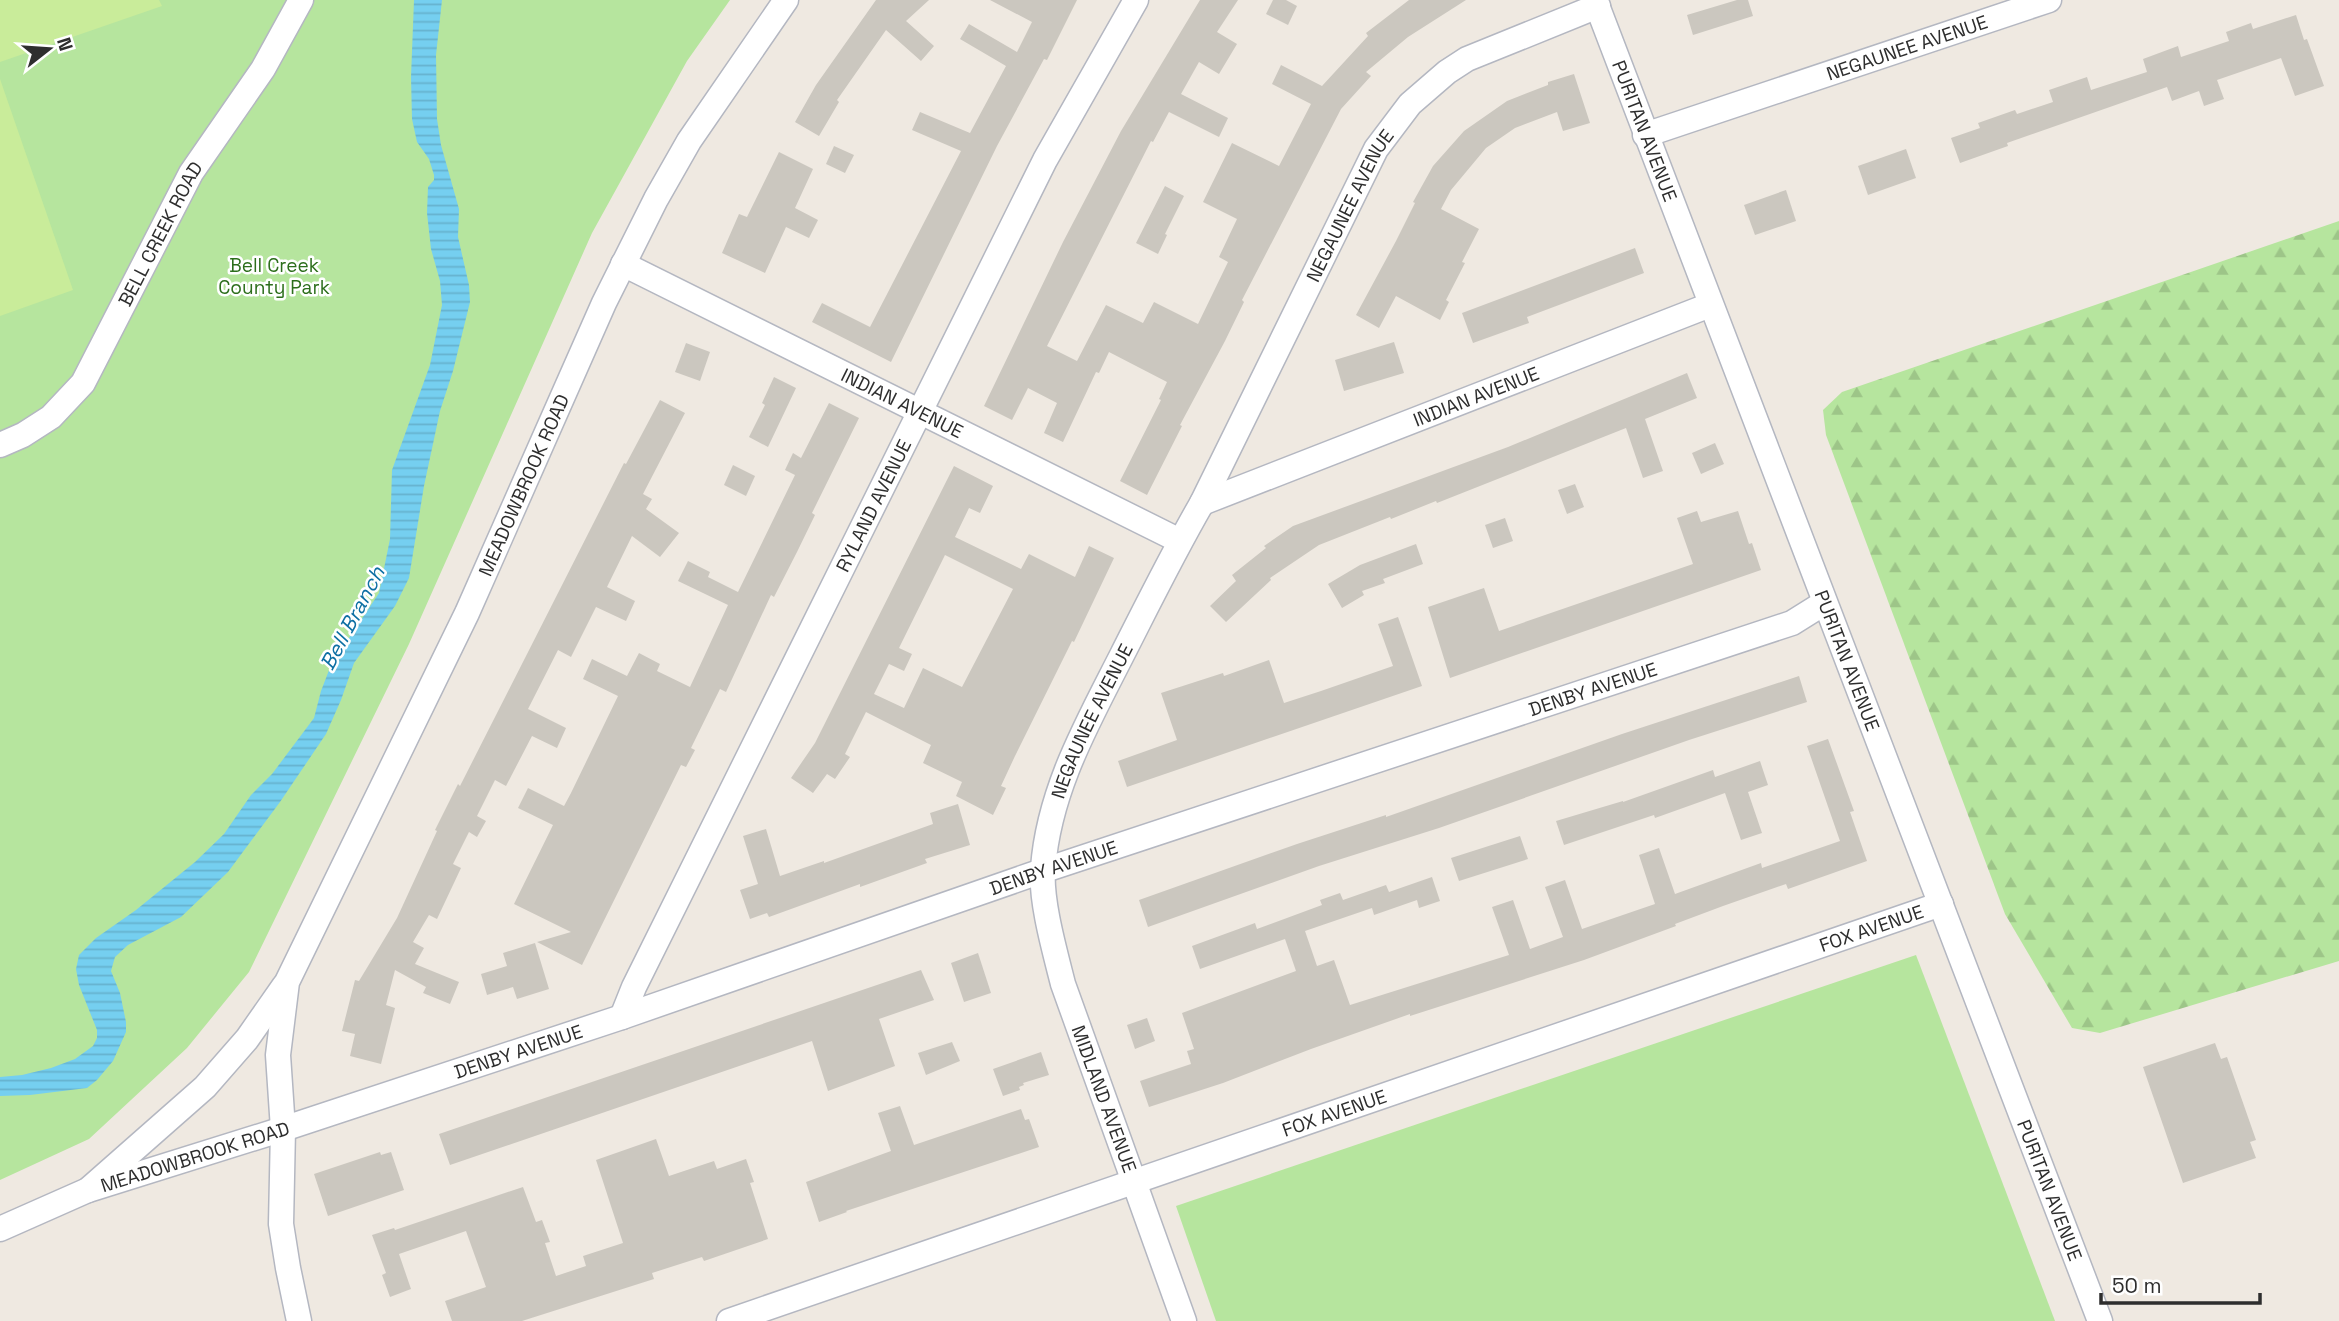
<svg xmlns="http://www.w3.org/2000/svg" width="2339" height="1321" font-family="'Space Grotesk',sans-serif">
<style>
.grass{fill:#b6e59e}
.forest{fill:url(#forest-firs)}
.pitch{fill:#c9ec9a}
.water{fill:url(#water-rules)}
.building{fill:#cbc7bf;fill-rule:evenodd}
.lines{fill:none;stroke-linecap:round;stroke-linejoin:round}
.street-casing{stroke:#b4b7c1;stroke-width:27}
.street{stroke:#fff;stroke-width:24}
.labels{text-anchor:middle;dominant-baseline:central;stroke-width:5;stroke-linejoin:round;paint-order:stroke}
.street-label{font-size:19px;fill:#2e2e2e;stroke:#fff}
.park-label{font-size:19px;fill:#2c6e1b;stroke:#fff}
.water-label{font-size:21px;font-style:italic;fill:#0d6fa3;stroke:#fff}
</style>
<defs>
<pattern id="forest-firs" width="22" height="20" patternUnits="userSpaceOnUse" patternTransform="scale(1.75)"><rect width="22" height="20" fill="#b6e59e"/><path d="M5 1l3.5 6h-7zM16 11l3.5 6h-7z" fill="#9dc588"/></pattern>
<pattern id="water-rules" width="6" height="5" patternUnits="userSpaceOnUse" patternTransform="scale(1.75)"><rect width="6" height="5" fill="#75cff0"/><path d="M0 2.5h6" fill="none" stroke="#66b2ce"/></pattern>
</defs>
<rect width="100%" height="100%" fill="#efe9e1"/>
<g class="grass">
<path d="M0,0H730L687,61L592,233L409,644L249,972L187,1048L89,1139L0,1180Z"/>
<path d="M1916,955L2055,1321H1216L1176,1206Z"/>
</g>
<path class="forest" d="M2339,221V961L2100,1033L2072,1028L2005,914L1826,435L1823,410L1842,392Z"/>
<g class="pitch">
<path d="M0,0H159L162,6L0,62Z"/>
<path d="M0,79L73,290L0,316Z"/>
</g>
<path class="water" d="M414,0H442L436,55L437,119L441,145L459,209L458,237L469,285L470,302L453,371L440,411L424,486L409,578L395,606L354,663L341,700L326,734L280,802L228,872L181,917L128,945L115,957L111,971L120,993L126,1022V1032L113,1061L97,1080L87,1088L30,1095L0,1096V1077L22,1075L51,1068L75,1059L93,1046L97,1038V1030L79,985L76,969L79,955L96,938L136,910L195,862L224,834L251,795L272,774L314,718L321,691L331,665L379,593L390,539L392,470L430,365L442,305L440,281L431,249L427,213L428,187L434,180V175L429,159L417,142L412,119L411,77Z"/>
<g class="building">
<path d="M876,0H929L906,21L934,46L921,61L886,30L837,100L839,102L819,136L795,122L816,85Z"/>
<path d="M990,0H1077L1047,60L1044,59L997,146L891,362L812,322L822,303L870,327L961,151L912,130L920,112L970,133L1006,66L960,39L969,24L1017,52L1032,22Z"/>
<path d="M1200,0H1238L1217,32L1237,44L1219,74L1199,62L1181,94L1228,118L1219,137L1169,112L1153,142L1151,141L1047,346L1077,361L1106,305L1143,323L1154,302L1198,324L1228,262L1219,257L1237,219L1203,202L1232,143L1279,166L1311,104L1272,84L1281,65L1322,86L1368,36L1366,33L1409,0H1466L1408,37L1366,72L1371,76L1341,109L1242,300L1244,302L1225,341L1180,425L1182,426L1147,495L1120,481L1161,400L1159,399L1167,382L1109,352L1099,373L1096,372L1063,442L1044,433L1057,403L1028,388L1012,420L984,406L1063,242L1121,131Z"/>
<path d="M1273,0H1286L1297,6L1288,25L1266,14Z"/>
<path d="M1737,0H1748L1753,16L1693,35L1687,15Z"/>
<path d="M2296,15L2304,40L2307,39L2324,86L2295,96L2281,58L2217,80L2224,99L2204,106L2199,91L2172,101L2167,87L2007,143L2008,146L1960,163L1951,138L1980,128L1978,123L2015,110L2017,114L2053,102L2049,90L2087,77L2091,90L2147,72L2143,59L2178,46L2181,57L2229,41L2226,32L2251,23L2253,29Z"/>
<path d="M1574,74L1590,123L1563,131L1557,112L1515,128L1486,148L1451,190L1441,209L1479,229L1462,262L1465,263L1446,300L1449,302L1440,320L1396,296L1379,328L1356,315L1396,241L1415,203L1413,202L1433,166L1464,131L1507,101L1548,85V82Z"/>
<path d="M834,146L854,155L845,173L826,164Z"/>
<path d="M1906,149L1916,178L1868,195L1858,166Z"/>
<path d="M779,152L813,169L795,208L818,220L809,238L786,227L765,273L722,253L739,214L747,217Z"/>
<path d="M1165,186L1184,196L1165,234L1167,235L1158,254L1136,243Z"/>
<path d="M1786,190L1796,221L1755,235L1744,205Z"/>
<path d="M1635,248L1644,273L1527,317L1529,323L1473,343L1462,313Z"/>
<path d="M1394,342L1404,373L1344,391L1335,360Z"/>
<path d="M686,343L710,352L700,381L675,372Z"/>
<path d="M1687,373L1697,398L1645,419L1663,471L1643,478L1626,428L1437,503L1436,501L1391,519L1390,517L1319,545L1270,578L1271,580L1226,622L1210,606L1236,581L1232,575L1266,548L1264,546L1293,526L1508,447Z"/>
<path d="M774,377L796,388L768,447L749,437L765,405L762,403Z"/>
<path d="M660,400L685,413L643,494L652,499L646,509L679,533L660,557L632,536L607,587L635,601L626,621L596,607L571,657L558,650L528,709L566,728L557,748L532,736L506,786L495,780L477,816L486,821L477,837L469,832L453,864L461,868L437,919L429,915L413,942L424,948L415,964L459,982L450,1004L423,993L426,987L395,970L386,1005L395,1008L381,1064L350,1056L355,1034L342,1031L355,980L359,981L397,918L437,831L435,830L458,784L460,786L624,463L626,464Z"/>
<path d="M829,403L859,418L812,513L815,515L797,552L774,597L771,595L726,692L720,689L691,748L695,750L686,767L681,765L582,965L537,942L571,932L514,904L553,825L518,808L528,788L564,806L571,793L618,696L583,679L592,659L627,676L639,653L660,664L657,671L690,687L728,605L678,581L688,561L710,572L708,577L738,592L795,475L785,470L793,453L801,458Z"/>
<path d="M1715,443L1724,464L1701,474L1692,453Z"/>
<path d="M733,465L755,476L746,496L724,485Z"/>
<path d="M954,466L993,486L980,513L969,508L955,537L1021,569L1029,554L1075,577L1089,546L1114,558L1074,642L1072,641L1015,756L1001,786L1006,788L993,815L956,796L962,782L923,763L931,745L866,712L845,754L850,757L835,779L827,774L813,793L791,778L815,743ZM945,555L1013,589L962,687L923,668L904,708L874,694L889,664L904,671L912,654L899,648Z"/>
<path d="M1575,484L1584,507L1567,514L1558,490Z"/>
<path d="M1697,511L1701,522L1738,511L1749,544L1752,543L1761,570L1450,678L1428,607L1484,588L1499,631L1693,564L1677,518Z"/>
<path d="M1505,518L1513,541L1493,548L1485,525Z"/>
<path d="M1416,544L1423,564L1383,579L1385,583L1362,591L1364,595L1342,608L1328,584L1360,565Z"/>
<path d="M1398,617L1422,686L1127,787L1118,761L1177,740L1161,693L1223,673L1224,676L1269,660L1284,703L1321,691L1393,666L1378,624Z"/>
<path d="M1799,676L1807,702L1689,740L1439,828L1319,866L1148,927L1139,900L1297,844L1386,815V817L1622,734Z"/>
<path d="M1828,739L1854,811L1850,812L1867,861L1788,889L1786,884L1723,906L1675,924L1676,926L1584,960L1410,1016V1014L1311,1049L1223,1083L1149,1107L1140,1081L1191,1064L1187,1051L1194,1049L1182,1013L1296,971L1285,939L1200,969L1192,946L1255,923L1257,929L1322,905L1320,900L1340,893L1343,900L1386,885L1389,892L1432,877L1440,901L1419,908L1417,900L1374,915L1372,908L1305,931L1317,966L1334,960L1350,1005L1509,955L1492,907L1513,900L1530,949L1563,937L1545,887L1565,880L1582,929L1655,904L1639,855L1659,848L1675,894L1761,863L1762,868L1840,841L1807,746Z"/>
<path d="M1760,761L1768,785L1748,792L1762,833L1741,840L1725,793L1655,818L1654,815L1564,845L1556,821L1623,801V802L1713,770L1715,777Z"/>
<path d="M958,804L970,845L925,859L927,863L860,887V884L769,917L767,913L750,919L740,890L758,884L743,836L766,829L780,876L824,861V863L933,824L930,813Z"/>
<path d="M1520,836L1528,859L1459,881L1451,858Z"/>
<path d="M535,943L549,989L517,999L513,987L487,995L481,974L507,966L503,953Z"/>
<path d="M978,953L991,993L964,1002L951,963Z"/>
<path d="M921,970L934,1000L879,1019L895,1066L828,1091L812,1041L450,1165L439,1134Z"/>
<path d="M1147,1018L1155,1041L1135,1049L1127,1025Z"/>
<path d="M952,1042L960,1061L926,1075L918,1053Z"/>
<path d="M2215,1043L2221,1059L2227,1057L2256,1140L2250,1142L2256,1158L2183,1183L2143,1067Z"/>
<path d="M1041,1052L1049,1075L1023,1083L1024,1085L1019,1087L1020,1090L1003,1096L993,1069Z"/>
<path d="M900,1106L914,1145L1021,1109L1025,1120L1029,1119L1039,1147L846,1211L847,1212L819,1222L806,1182L891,1151L878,1113Z"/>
<path d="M656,1139L669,1176L714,1161L717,1169L746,1159L754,1182L750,1183L768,1239L704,1261L702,1257L652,1273L654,1279L522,1321H452L445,1301L486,1287L466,1231L399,1254L411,1289L390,1297L382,1275L386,1273L372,1235L394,1228L395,1230L523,1187L536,1222L542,1220L550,1242L545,1243L556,1276L586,1266L583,1256L623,1243L596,1160Z"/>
<path d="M380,1152L381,1155L391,1152L404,1190L328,1216L314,1174Z"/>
</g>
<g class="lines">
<defs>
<g id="street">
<path id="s1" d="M1595,0L2100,1321"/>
<path id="s2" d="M1645,135L2049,0"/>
<path id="s3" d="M623,264L1180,541"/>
<path id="s4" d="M0,445L23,435L51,417L83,383L191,173L263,69L301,0"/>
<path id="s5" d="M1202,503L1710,305"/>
<path id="s6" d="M622,1017L634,987L1045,160L1136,0"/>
<path id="s7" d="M88,1190L283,1129L622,1017L1042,871L1792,623L1824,603"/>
<path d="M0,1229L88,1190L205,1087L247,1039L284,986"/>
<path id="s8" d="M299,1321L288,1268L281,1224L283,1129L278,1055L287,982L467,613L604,303L656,199L689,141L786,0"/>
<path id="s9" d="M729,1321L1941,904"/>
<path id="s10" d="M1184,1321L1063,984C1055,952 1040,900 1043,868C1049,790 1087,724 1122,655C1148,604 1173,553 1202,503L1376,149L1410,104L1447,72L1467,59L1598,6"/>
</g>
</defs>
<use href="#street" class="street-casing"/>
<use href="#street" class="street"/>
</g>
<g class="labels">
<g class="street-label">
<text stroke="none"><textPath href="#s2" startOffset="276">NEGAUNEE AVENUE</textPath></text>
<text stroke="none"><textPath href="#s1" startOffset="140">PURITAN AVENUE</textPath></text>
<text stroke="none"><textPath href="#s10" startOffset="1209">NEGAUNEE AVENUE</textPath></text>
<text stroke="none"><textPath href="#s4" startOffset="273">BELL CREEK ROAD</textPath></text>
<text stroke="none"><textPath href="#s5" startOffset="294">INDIAN AVENUE</textPath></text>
<text stroke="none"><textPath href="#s3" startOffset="312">INDIAN AVENUE</textPath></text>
<text stroke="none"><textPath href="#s8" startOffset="892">MEADOWBROOK ROAD</textPath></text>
<text stroke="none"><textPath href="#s6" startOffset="570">RYLAND AVENUE</textPath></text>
<text stroke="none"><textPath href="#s1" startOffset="707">PURITAN AVENUE</textPath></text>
<text stroke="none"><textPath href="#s7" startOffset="1586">DENBY AVENUE</textPath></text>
<text stroke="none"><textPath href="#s10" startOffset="632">NEGAUNEE AVENUE</textPath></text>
<text stroke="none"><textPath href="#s7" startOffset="1018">DENBY AVENUE</textPath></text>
<text stroke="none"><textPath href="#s9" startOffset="1208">FOX AVENUE</textPath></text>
<text stroke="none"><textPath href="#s7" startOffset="452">DENBY AVENUE</textPath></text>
<text transform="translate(1104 1099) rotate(70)">MIDLAND AVENUE</text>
<text stroke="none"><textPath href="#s9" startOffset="640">FOX AVENUE</textPath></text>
<text stroke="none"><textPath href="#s7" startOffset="112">MEADOWBROOK ROAD</textPath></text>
<text stroke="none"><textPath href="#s1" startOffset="1274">PURITAN AVENUE</textPath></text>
</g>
<g class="park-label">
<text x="274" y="265">Bell Creek<tspan x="274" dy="22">County Park</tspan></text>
</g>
<g class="water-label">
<text transform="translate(352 618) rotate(-62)">Bell Branch</text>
</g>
</g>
<g transform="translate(49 49) rotate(73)" stroke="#ffffff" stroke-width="5" paint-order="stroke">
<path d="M0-5L12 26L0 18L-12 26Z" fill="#2e2e2e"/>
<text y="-10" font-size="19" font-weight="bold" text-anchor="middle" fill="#2e2e2e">N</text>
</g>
<path d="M2101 1293v10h159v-10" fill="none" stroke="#2e2e2e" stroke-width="3.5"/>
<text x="2112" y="1293" font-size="21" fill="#2e2e2e" stroke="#ffffff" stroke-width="5" paint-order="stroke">50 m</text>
</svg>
